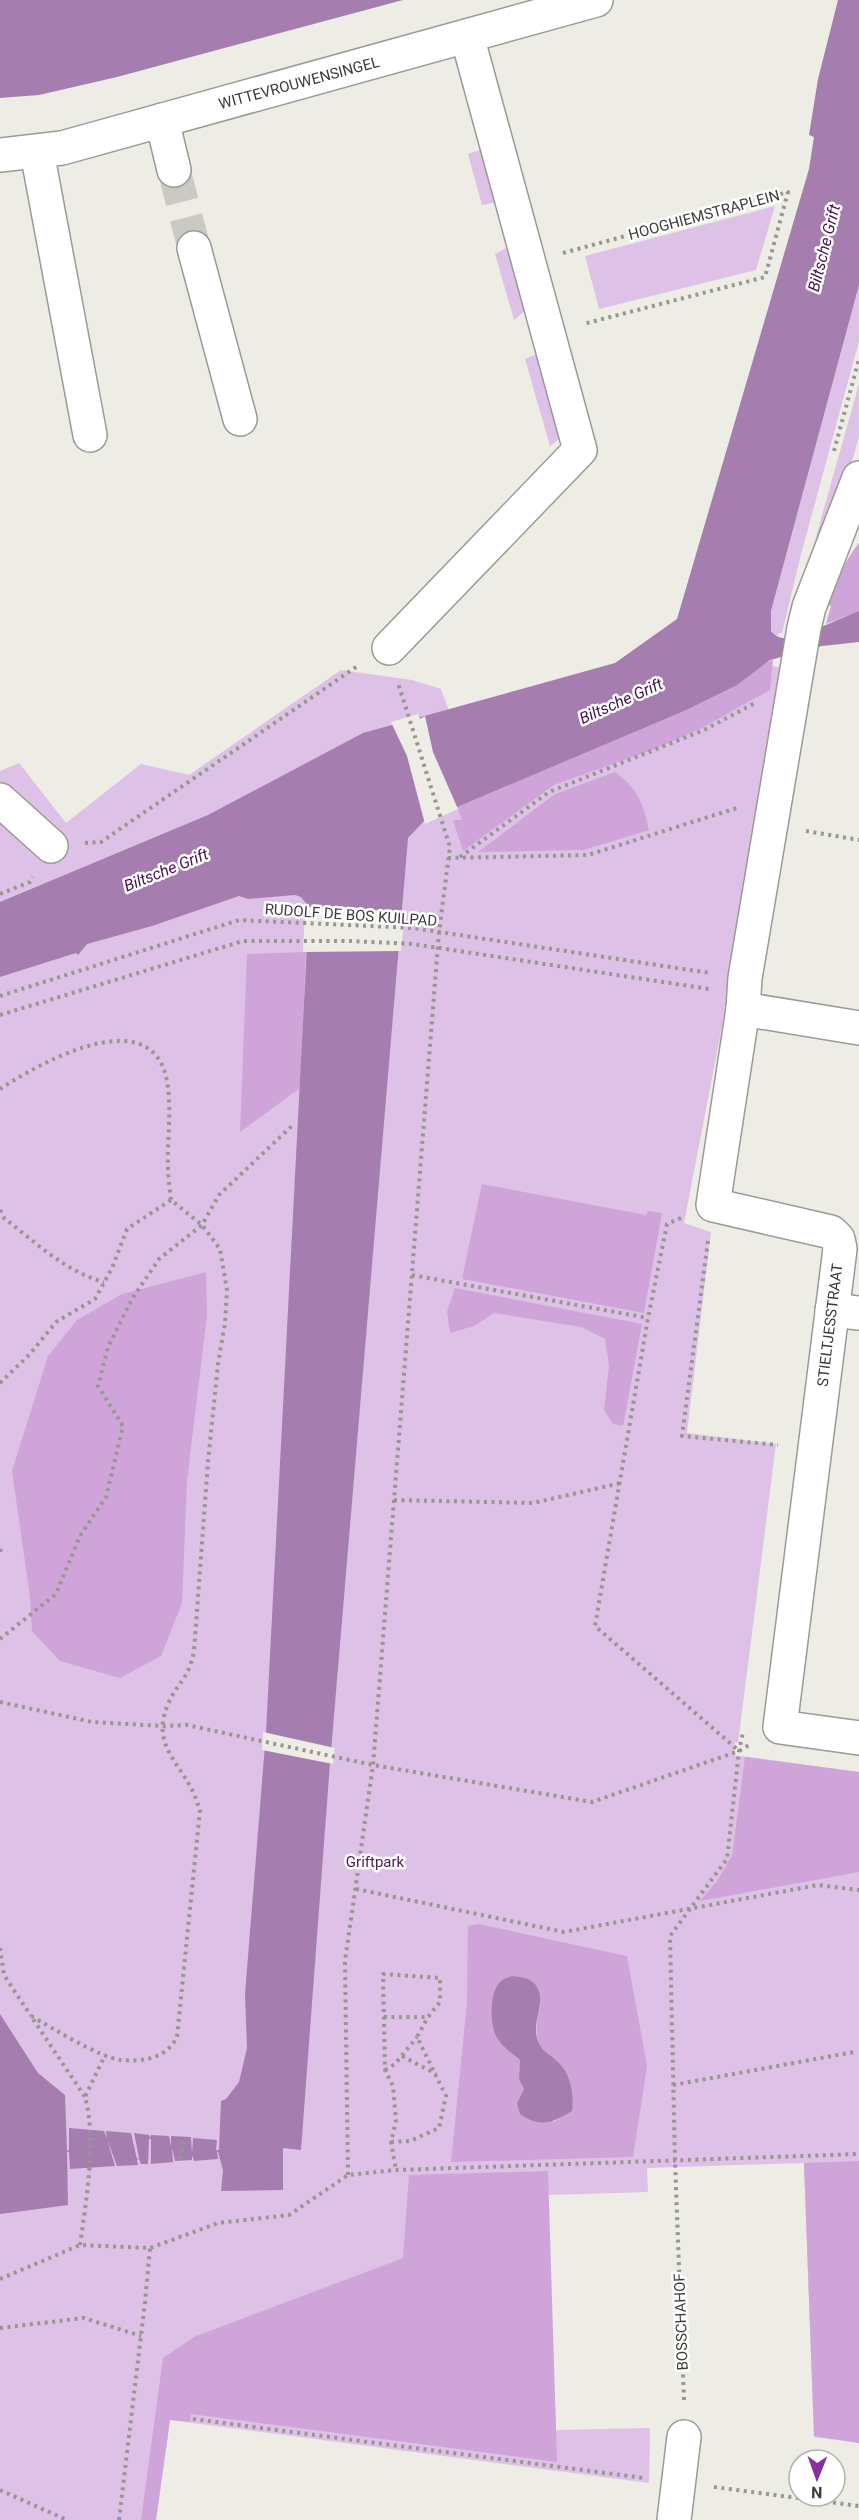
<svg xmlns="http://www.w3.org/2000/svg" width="859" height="2520" font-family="Roboto,sans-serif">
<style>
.green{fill:#dec1e6}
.forest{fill:#cfa5d9;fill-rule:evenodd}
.water{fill:#a57eaf}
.pier{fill:#edece5}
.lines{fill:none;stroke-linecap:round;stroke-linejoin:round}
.minor-tunnel{stroke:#cac9c3;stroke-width:33;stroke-dasharray:33 16;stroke-linecap:butt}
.minor-casing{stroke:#9b9a94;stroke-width:36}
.path{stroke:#979691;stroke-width:4;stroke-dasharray:3 4.5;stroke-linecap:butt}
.minor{stroke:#fff;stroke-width:33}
.labels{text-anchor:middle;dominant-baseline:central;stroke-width:5;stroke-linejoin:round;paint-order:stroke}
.street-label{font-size:15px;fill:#3d3d3a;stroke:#fff}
.park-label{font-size:15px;fill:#4c1a58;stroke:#fff}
.water-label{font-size:16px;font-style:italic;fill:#451351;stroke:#fff}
</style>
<rect width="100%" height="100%" fill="#edece5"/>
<g class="green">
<path d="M483,149L497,202L482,205L468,154Z"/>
<path d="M775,206L756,270L599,309L585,256Z"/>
<path d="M510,246L527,309L514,320L495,254Z"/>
<path d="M859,285V341L800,558L782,633H779L778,636L771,631V611Z"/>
<path d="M539,353L562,437L550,446L525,359Z"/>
<path d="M859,384V436L843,494L803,583Z"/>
<path d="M709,660L780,667L735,959L684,1223L711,1232L687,1433L776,1444L738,1743L735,1742L734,1755L859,1772V2443L814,2437L804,2163L647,2168L648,2192L548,2195L556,2430L650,2428L649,2483L170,2420L156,2520H0V771L19,763L66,823L141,764L189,775L341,670L412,680L441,689L462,746Z"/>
</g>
<g class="forest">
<path d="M859,543V611L826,624L831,606L829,605C834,584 845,560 859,543Z"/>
<path d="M773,659L770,690L700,729L655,749L554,785L463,851L453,820H462L457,806L684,711Z"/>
<path d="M615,772C637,787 644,805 649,830L584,850L478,852L555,794Z"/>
<path d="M306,952L300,1088L240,1132L247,954Z"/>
<path d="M482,1184L646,1215L648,1211L662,1213L644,1313L462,1279Z"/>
<path d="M206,1272L207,1315L187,1481L182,1603L161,1656L120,1678L60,1661L32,1631L30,1597L12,1471L48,1356L77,1320L122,1294Z"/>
<path d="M455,1288L642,1324L623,1426L613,1424L604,1410L609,1366L605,1339L581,1327L494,1313L474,1326L450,1333L447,1312Z"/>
<path d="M745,1757L859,1772V1872L700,1901L717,1881L732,1856Z"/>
<path d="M478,1924L627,1956L647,2066L633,2157L451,2162L467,2003L468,1926ZM541,2003C536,2022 532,2044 551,2057L572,2111L554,2122L517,2103L524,2089L519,2079L520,2060L498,2041Z"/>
<path d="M859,2161V2443L814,2436L804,2163Z"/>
<path d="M548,2171L557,2462L191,2414L190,2422L170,2420L156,2520H141L163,2358L194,2337L403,2258L409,2175Z"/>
</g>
<g class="water">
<path d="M0,0H403L117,77L39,95L0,98Z"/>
<path d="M838,0H859V285L771,611V631C774,634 778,638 783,638C798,639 843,617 859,611V642L822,646L770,660L737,685L684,711L424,821L408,838L330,1763L301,2150L283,2148V2190L221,2191L223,2170L218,2152H217L218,2159L194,2161L192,2155V2160L175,2161L172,2147L173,2162L151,2164V2139H149L148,2164H141L139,2159L137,2160L138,2165L117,2166L107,2139L115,2166L70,2169L69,2152H67L68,2205L0,2214V2014L38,2073L65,2095L67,2151L69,2150V2128L104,2131L107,2138L106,2131L131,2133L137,2159L139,2158L134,2133L149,2135L150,2138L151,2135L169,2136L171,2146V2136L191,2137L192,2154L193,2138L217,2140L216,2150H219L221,2101L226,2099L239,2082L247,2048L245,1994L266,1732L309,907L301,897L295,895L248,899L239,896L152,926L87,944L78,955L76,953L0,977V902L208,815L363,733L615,663L677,619L809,169L814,137L809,135L818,79Z"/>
<path d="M512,1976C521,1977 532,1978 537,1987C546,2003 532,2021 537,2038C542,2053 549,2053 558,2062C571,2074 574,2095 572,2111C553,2123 539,2128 520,2114L517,2103L524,2089L519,2079L520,2060C513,2054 504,2048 499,2041C490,2029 489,2000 497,1986C500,1980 506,1978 512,1976Z"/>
</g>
<g class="pier">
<path d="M418,714L420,719L425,716L433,752L458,809L425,824L407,756L391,722Z"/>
<path d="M305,907H351L405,914L401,951L303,952Z"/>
<path d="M263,1732L335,1748L333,1764L262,1750Z"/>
</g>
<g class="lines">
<path class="minor-tunnel" d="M174,170L194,248"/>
<defs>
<g id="minor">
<path d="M162,120L174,170"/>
<path d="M37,152L90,435"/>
<path d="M0,155L62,148L596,0"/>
<path d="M194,248L240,419"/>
<path d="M859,478L809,607L804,628L745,978L743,1009L713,1205L831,1232L838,1239L840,1249L780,1727L859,1738"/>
<path d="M389,648L580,450L467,36"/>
<path d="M0,800L51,846"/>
<path d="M743,1009L859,1028"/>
<path d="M832,1310L859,1313"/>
<path d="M674,2520L684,2437"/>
</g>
</defs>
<use href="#minor" class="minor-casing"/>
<g class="path">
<path d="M563,253L788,192L765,277L583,324"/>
<path d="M834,451L859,359"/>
<path d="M806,831L859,840"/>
<path d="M85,843L101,842L359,665"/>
<path d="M460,857L549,792L704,730L755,703"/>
<path d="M448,858L588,855L737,808"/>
<path d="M0,894L30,882L33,877"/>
<path d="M0,996L239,920L413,928L710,973"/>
<path d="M0,1015L243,941H351L413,944L709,989"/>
<path d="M0,1089C38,1064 152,999 167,1081C172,1110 167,1139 168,1168C168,1179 170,1190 171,1200L202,1225L220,1249L227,1290L225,1323L218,1364L208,1462L194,1651C189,1679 177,1683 168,1704C152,1742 175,1758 191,1788C195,1795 197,1803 200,1810L177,2037C167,2058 143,2062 121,2060C98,2057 53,2028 31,2016L85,2097"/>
<path d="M0,1210L4,1218C35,1242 66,1272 104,1282"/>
<path d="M681,1218L667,1224L648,1318L595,1626L738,1750"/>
<path d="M708,1241L682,1436L778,1445"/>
<path d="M412,1275L648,1318"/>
<path d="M0,1383L30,1354L56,1322L95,1299L112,1268L127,1229L171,1200"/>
<path d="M394,1500L533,1503L621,1483"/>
<path d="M0,1549L2,1554H0"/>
<path d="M0,1639L56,1594L80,1536L106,1497L123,1426L98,1386L108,1347L132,1299L159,1259L202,1225L219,1195L294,1124"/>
<path d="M0,1702L92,1722L163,1726L187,1725L373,1765L592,1802L739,1751L751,1744"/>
<path d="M356,1889L564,1932L818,1885L859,1890"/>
<path d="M0,1948L4,1975L31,2016"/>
<path d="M384,2017H428"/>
<path d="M402,2056L436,2074"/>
<path d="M385,2070L395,2064L417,2037"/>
<path d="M673,2085L854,2052"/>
<path d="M391,2142L410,2141L439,2128L446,2096L417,2037L428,2017L440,2002V1978L383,1974L385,2070L393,2086L396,2120L391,2142L396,2170"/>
<path d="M181,2159L183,2139"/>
<path d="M348,2175L345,1961L373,1765L439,932L450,847L398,683"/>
<path d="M80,2245C86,2201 97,2139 85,2097L105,2055"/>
<path d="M0,2279L80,2245L150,2248L218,2223L289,2215L348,2175L396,2170L859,2154"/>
<path d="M0,2328L84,2318L141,2336"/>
<path d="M684,2400L675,2161L670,1936L727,1859L739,1751L743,1732"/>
<path d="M193,2419L644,2478"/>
<path d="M714,2487L859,2506"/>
<path d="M0,2490L67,2520"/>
<path d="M119,2520L145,2302L150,2248"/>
</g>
<use href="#minor" class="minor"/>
</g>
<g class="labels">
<g class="street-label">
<text transform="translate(299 83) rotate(-15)">WITTEVROUWENSINGEL</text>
<text transform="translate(704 215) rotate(-15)">HOOGHIEMSTRAPLEIN</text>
<text transform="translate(351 915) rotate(4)">RUDOLF DE BOS KUILPAD</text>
<text transform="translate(830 1325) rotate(-83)">STIELTJESSTRAAT</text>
<text transform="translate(681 2322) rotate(-92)">BOSSCHAHOF</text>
</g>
<g class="park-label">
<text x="375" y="1862">Griftpark</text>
</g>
<g class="water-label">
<text transform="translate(824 248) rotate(-76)">Biltsche Grift</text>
<text transform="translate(621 701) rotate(-24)">Biltsche Grift</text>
<text transform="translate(166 870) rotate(-22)">Biltsche Grift</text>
</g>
</g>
<g transform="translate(817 2478) rotate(181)"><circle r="28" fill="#ffffff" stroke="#b1b1b0" stroke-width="1.5"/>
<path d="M0-4.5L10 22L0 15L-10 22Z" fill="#872f9c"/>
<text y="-9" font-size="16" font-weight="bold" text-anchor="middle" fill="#3d3d3a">N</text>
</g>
</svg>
